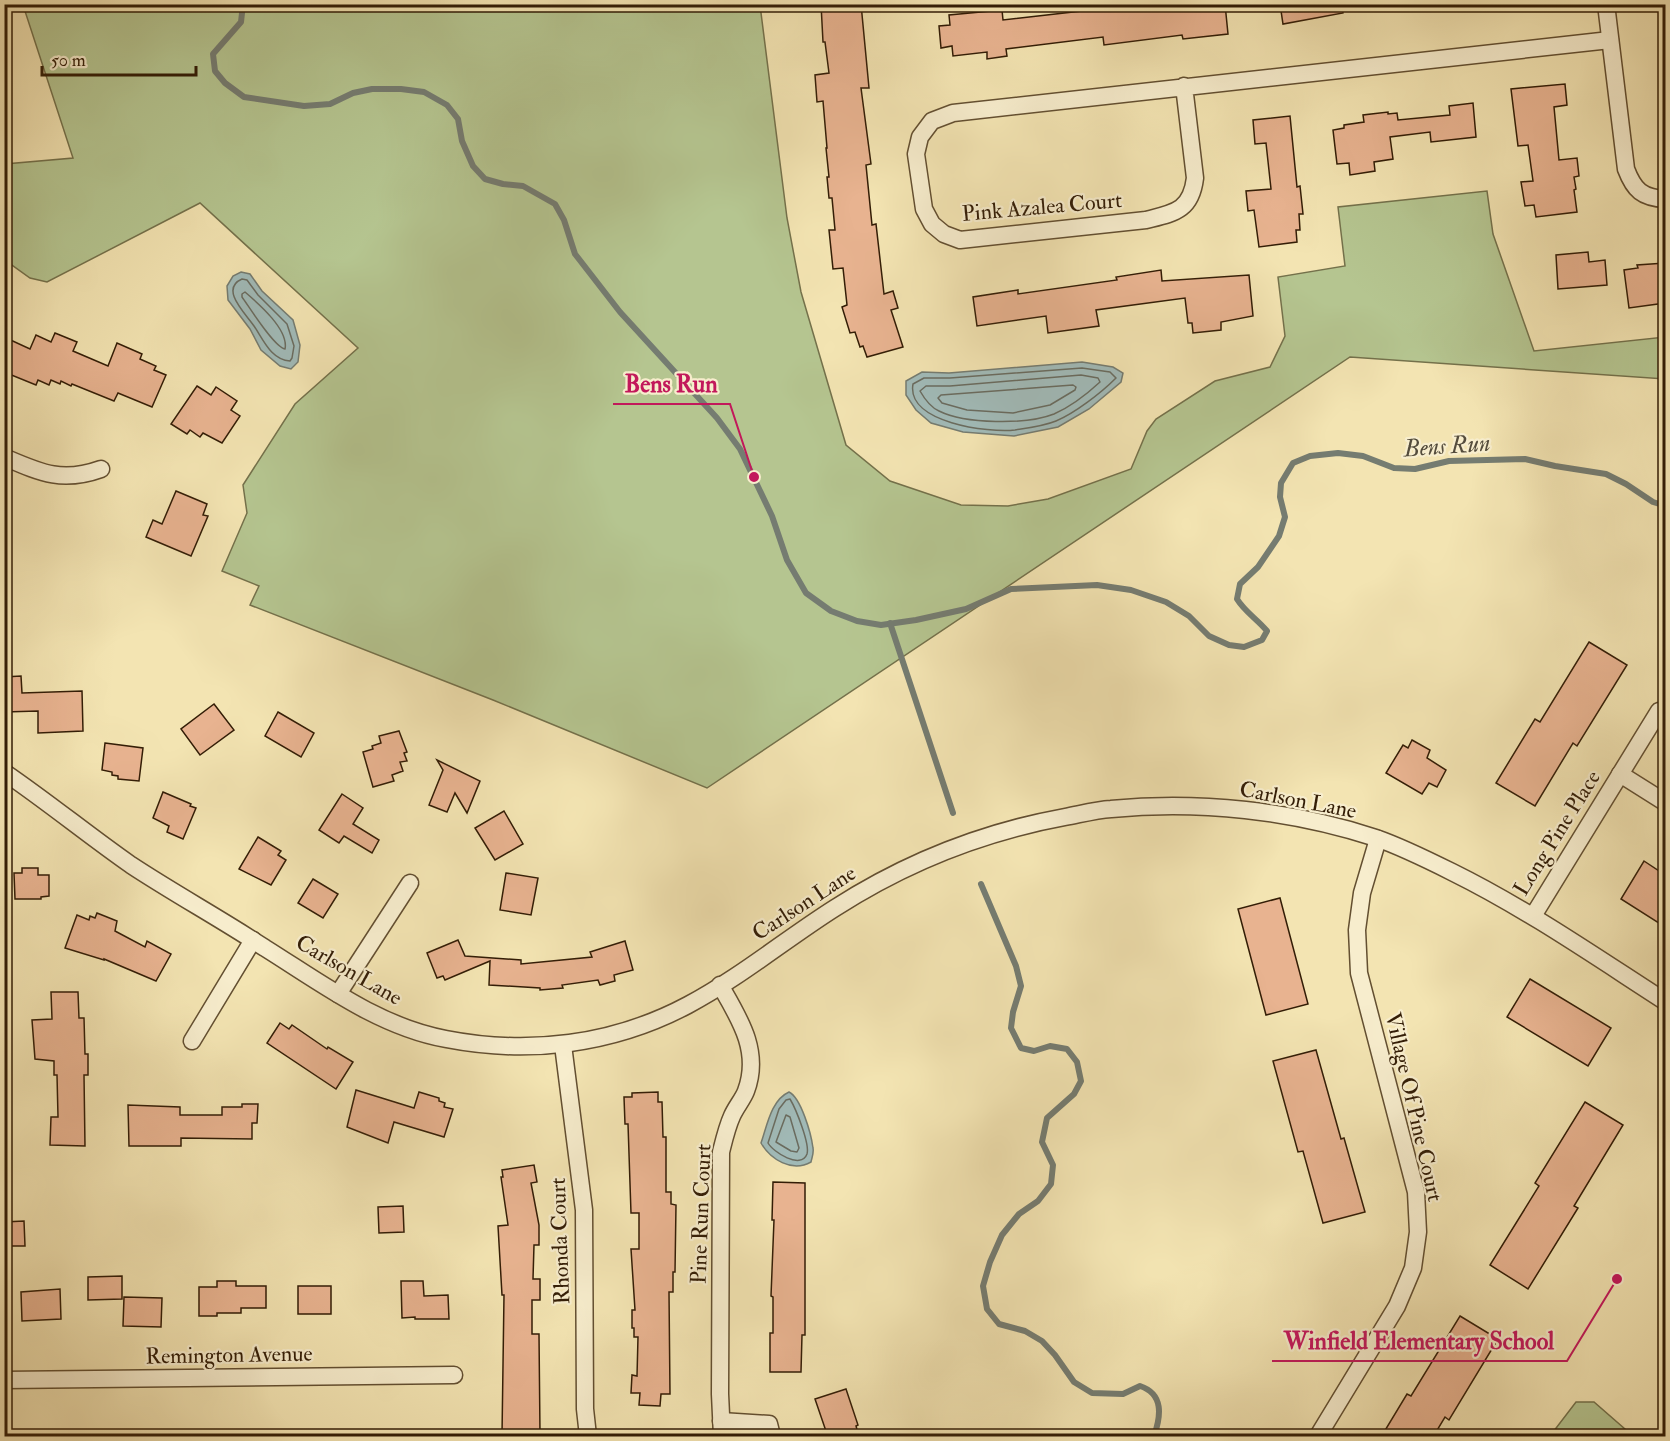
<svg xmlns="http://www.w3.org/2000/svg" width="1670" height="1441" font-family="'IM FELL Double Pica',serif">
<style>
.green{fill:#b5c590;stroke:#74714b;stroke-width:1.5}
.water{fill:#a1bbb9;stroke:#757c71;stroke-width:1.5}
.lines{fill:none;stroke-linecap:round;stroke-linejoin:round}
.shore{stroke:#6a6c60;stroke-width:1.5}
.stream{stroke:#757c71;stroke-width:6}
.building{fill:#e8b390;stroke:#331d06;stroke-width:1.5}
.minor-casing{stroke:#634f31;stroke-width:19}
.minor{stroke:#f7edcd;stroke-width:16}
.labels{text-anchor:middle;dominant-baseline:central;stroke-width:4.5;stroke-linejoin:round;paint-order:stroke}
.street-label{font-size:22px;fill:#331d06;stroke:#f7edcd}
.water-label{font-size:24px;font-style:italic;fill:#544c3c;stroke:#f7edcd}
.leader{fill:none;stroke:#c2185b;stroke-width:2}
.callout-dot{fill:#c2185b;stroke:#f7edcd;stroke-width:2}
.callout-label{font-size:24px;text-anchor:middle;font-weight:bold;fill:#c2185b;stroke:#f7edcd;stroke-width:4.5;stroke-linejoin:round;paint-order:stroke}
</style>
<rect width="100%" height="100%" fill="#f3e4b2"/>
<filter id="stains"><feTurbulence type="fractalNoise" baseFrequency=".00333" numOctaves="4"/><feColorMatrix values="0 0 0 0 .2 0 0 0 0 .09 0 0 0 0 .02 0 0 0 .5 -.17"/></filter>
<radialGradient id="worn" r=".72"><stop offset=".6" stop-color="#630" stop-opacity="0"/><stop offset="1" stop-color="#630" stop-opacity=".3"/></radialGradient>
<g class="green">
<path d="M23,5H760L787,218L801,292L846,445L890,481L961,505L1008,506L1048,499L1131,469L1147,431L1156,419L1215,381L1270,367L1285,336L1278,277L1345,266L1338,207L1487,191L1493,234L1534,351L1665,337V379L1350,357L707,788L493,700L250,605L259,586L222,571L247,513L243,485L295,404L358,348L200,203L47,282L30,278L5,260V164L73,158Z"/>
<path d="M1576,1402H1594L1633,1436H1550Z"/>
</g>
<g class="water">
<path d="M241,272L250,274L262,291L293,320L300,345L298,362L291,369L280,366L261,350L250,329L228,300L227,286L233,276Z"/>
<path d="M1082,362L1113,367L1123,373L1121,382L1089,409L1058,427L1014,436L963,432L931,423L916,410L906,395V381L922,372L949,373Z"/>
<path d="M789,1092C801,1098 811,1133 813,1148C814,1153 812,1157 811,1162C792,1173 770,1159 761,1143C767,1126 771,1100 789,1092Z"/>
</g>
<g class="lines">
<g class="shore">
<path d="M242,279L247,280L258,295L287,324L294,346L292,358L290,361C271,360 263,339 254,326C246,314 219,289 242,279Z"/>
<path d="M245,292C259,304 289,330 285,349C274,347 250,308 242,297V294Z"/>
<path d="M1082,368L1110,372L1116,378C1101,393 1075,413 1056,421C1044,426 1028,428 1015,430C989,433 906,423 913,384L924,378H950Z"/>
<path d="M1081,375L1098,378L1100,382C1087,394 1070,407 1054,414C1026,425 965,424 939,411C930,407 924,398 920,391L926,386H950Z"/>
<path d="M1073,385L1076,387L1075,390L1050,405L1013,413L967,410L942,403L938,398L941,395Z"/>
<path d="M790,1099C796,1109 810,1144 807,1154C801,1170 773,1152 768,1143L779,1109L786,1100Z"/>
<path d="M786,1115L790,1117L799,1148L797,1152L791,1151L776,1142Z"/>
</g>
<g class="stream">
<path d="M243,4L241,22L213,54L215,71L225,83L244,97L304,106L330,104L353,93L372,89H401L424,92L447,105L458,119L462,141L473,166L485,179L503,184L523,186L555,204L564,220L575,254L620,312L717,418L740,449L772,516L787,560L806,593L831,611L857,621L881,625L916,620L966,609L1011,589L1097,585L1131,590L1166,602L1189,616L1209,636L1229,645L1244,647L1262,640L1267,631C1257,619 1245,612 1237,599L1240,584L1258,567L1279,536L1285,517L1280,497L1281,483L1293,463L1310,456L1338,453L1363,456L1394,468L1415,469L1449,461L1525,459L1555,466L1606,474L1626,484L1653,502L1666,506"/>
<path d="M890,623L953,813"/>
<path d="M981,884L1016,966L1021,986L1013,1012L1011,1028L1021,1048L1034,1051L1050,1046L1067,1049L1077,1062L1081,1081L1074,1094L1047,1118L1042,1142L1053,1165L1051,1184L1038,1201L1019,1214L1002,1235L990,1262L983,1286L987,1309L999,1324L1025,1331L1042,1341L1055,1355L1074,1382L1092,1393L1123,1394L1140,1386C1164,1394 1161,1416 1154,1436"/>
</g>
</g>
<g class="building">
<path d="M821,4H861L869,88H861L871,164L866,165L872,225L876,224L884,294L893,291L898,308L891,310L903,347L867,357L863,346L860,347L855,332L850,333L842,307L847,305L843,268L833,269L829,230H835L832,198H829L827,177H829L826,148H827L823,101L817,102L815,75L829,73L825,42H823Z"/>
<path d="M1117,4H1225L1228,34L1183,39L1182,35L1104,45L1103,37L1006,49L1007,56L987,59V52L953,56L952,46L941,48L939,26L950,25L949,15L1002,10L1003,20L1099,9V7Z"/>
<path d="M1280,4H1342L1343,13L1283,24Z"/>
<path d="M1565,84L1567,105L1554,107L1559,160L1577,158L1579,176L1574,177L1576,189L1574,190L1577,212L1536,217L1534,205L1525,206L1521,182L1533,181L1528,145L1518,146L1511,89Z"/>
<path d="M1473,103L1476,137L1431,142L1430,132L1390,137L1393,159L1374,162L1375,171L1350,175L1349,163L1337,164L1333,130L1344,128V125L1364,122L1363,115L1388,112V114L1397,113L1398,120L1450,115L1449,106Z"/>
<path d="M1290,116L1297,187L1300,186L1303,214H1299L1300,230H1296L1297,242L1259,247L1254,210L1248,211L1246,191L1271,189L1266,143L1255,144L1253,120Z"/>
<path d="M1588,252L1589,262L1605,260L1607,285L1558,289L1556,255Z"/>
<path d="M1665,263V303L1629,308L1624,270L1638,268L1637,265Z"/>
<path d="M1161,270L1162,281L1249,275L1253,316L1221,322V330L1193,333L1192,323H1188L1185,298L1096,310L1099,326L1048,333L1046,316L977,326L973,297L1018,290V294L1117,280L1116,277Z"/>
<path d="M55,333L77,342L73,351L108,366L117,343L142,354L140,359L156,366L154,370L166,375L152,407L118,393L114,401L72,384L71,386L61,381L60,384L51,380L49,385L38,380L36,385L4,372V337L30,349L36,335L51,342Z"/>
<path d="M197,386L211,395L216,387L237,401L231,410L240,416L222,443L203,433L200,437L190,430L187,434L171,424Z"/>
<path d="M176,491L207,504L203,515L208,516L191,556L146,537L153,520L162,524Z"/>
<path d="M1589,642L1627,665L1577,746L1573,743L1535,806L1496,783L1535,719L1540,722Z"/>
<path d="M21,676L22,693L82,691L83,731L38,733V711L4,712V677Z"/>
<path d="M214,704L234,730L200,755L181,729Z"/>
<path d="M278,712L314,733L301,757L265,736Z"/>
<path d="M399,731L407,752L404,753L407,761L400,762L403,771L392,775L394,781L373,787L363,752L373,749L372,746L381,743L379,736Z"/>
<path d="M1412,740L1430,750L1427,758L1446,770L1437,787L1429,783L1422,794L1386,773L1403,745L1408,748Z"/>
<path d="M105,743L143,748L139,781L118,779V776L112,775V772L102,770Z"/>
<path d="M437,760L480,781L467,813L455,793L447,812L429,805L443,770Z"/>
<path d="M163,792L191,804L190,806L196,808L183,839L167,832L169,826L153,818Z"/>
<path d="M342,794L363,808L353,824L379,840L372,853L344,836L339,843L319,830Z"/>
<path d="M504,811L523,844L495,860L475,828Z"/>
<path d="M258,837L281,851L278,855L286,860L271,885L239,869Z"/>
<path d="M1644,861L1665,875V927L1621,899Z"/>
<path d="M22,868H38V875H49V896L41,897V899H15L14,873H22Z"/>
<path d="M506,873L538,878L531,915L500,910Z"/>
<path d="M313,879L338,894L323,918L298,903Z"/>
<path d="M1280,898L1308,1004L1266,1015L1238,909Z"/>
<path d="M97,913L117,921L115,931L145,947L147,941L171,954L156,981L104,959V960L65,948L77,915L89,920L90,916L95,918Z"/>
<path d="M458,940L465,956L521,960V964L592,957L590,952L625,941L633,970L614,975L615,981L600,985L598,980L562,985L563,988L540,990V988L489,985L490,961L445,980L443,976L437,978L427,953Z"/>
<path d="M1530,979L1611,1028L1588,1066L1507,1017Z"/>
<path d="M51,992H78L79,1018H84L85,1054H88V1075H84L85,1146L50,1145L51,1117H58L57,1075H54V1061L35,1059L32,1020L52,1019Z"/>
<path d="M280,1023L289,1029L292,1025L327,1049L328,1047L353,1062L336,1089L267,1043Z"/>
<path d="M1316,1050L1341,1139L1344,1138L1365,1212L1323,1223L1303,1151L1298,1152L1273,1061Z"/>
<path d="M356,1090L414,1108L419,1092L439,1098V1101L445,1103L444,1107L453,1109L444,1137L394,1122L388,1143L347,1127Z"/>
<path d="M658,1092V1102H662L663,1137H666V1192H671V1204L676,1205L675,1272H673V1292H669L670,1394H661L660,1406L639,1405L640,1393H631L632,1375L637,1376L638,1337H634V1328H632V1310H635L631,1249H639V1213H631L628,1124H625L624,1097H632V1093Z"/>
<path d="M1585,1102L1623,1125L1574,1206L1578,1208L1528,1289L1490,1265L1539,1186L1535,1183Z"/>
<path d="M242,1104H258L257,1123H252V1139L181,1138V1146H129L128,1105L180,1107V1115H222V1107H242Z"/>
<path d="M534,1165L537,1182L531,1183L539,1225V1245H534L533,1279H540V1300H532V1334H539L540,1434L502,1435L504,1295H502L498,1226L508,1225L501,1177H503L502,1170Z"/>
<path d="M773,1182L805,1183V1335H802L801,1372H770V1333H773V1297L771,1296L774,1220H772Z"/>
<path d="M403,1206L404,1232L379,1233L378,1207Z"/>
<path d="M24,1221L25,1246H4V1222Z"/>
<path d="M122,1276V1299L88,1300V1277Z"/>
<path d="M217,1281H236V1286H266V1308H241V1313H217V1316H199V1287H217Z"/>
<path d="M401,1281H423L424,1296L448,1295L449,1319H415V1317L402,1318Z"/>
<rect x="298" y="1286" width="33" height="28"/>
<path d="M60,1289L61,1319L22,1321L21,1292Z"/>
<path d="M124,1297L162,1298L161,1327L123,1326Z"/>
<path d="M1460,1316L1498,1339L1449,1420L1445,1417L1433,1437H1381L1407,1394L1411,1396Z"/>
<path d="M846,1389L858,1425L856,1426L859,1437H828L815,1399Z"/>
</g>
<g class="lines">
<defs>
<g id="minor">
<path d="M1606,4L1626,169C1634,190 1642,198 1666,199"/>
<path d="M1184,86L1195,178C1191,211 1174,213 1146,220L960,240L944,234L932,224L924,209L916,154L920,137L932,121L953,113L1610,40"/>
<path d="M4,457C41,473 62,483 101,469"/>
<path d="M4,772C48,802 88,835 131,865C175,894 221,919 265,948C321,983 379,1027 446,1039C528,1055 613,1045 688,1005C739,978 786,939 835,908C905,863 983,832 1065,817C1081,814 1096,810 1111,809C1199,800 1293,811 1376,838C1402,847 1428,860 1452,872C1527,909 1596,957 1666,1002"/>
<path d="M1620,774L1666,803"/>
<path d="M1533,916L1659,711L1666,716"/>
<path d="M720,985C739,1018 761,1051 746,1091C743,1099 736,1107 732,1116C727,1127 724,1140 721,1152L720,1394L722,1436"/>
<path d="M338,994L410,883"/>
<path d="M192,1041L253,940"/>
<path d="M563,1045L584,1210L585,1409L588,1436"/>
<path d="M4,1380L454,1375"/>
<path d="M721,1421L769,1424L772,1436"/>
<path d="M1318,1436L1397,1306L1413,1268L1418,1232L1416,1192L1359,973L1357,930L1362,893L1378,839"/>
</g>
</defs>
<use href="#minor" class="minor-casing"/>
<use href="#minor" class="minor"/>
</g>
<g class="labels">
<g class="street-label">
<text transform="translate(1042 207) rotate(-5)">Pink Azalea Court</text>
<text transform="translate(1298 800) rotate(11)">Carlson Lane</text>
<text transform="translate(1557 833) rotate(-58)">Long Pine Place</text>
<text transform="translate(804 903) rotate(-33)">Carlson Lane</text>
<text transform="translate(349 970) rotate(30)">Carlson Lane</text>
<text transform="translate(1414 1107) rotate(77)">Village Of Pine Court</text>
<text transform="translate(701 1214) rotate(-88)">Pine Run Court</text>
<text transform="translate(560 1241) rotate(-92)">Rhonda Court</text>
<text transform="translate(229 1355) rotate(-1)">Remington Avenue</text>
</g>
<g class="water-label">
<text transform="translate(1447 446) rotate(-4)">Bens Run</text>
</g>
</g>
<path class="leader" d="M754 477L730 404H613M1617 1279L1567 1361H1272"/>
<g class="callout-dot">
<circle cx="754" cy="477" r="6"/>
<circle cx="1617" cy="1279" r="6"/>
</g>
<g class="callout-label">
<text x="671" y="392">Bens Run</text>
<text x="1419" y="1349">Winfield Elementary School</text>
</g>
<rect width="1670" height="1441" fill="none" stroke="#f3e4b2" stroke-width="24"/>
<rect x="6" y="6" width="1658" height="1429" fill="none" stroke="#331d06" stroke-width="3"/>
<rect x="12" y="12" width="1646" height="1417" fill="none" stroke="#331d06" stroke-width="1.5"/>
<path d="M42 66v9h154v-9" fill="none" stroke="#331d06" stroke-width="3"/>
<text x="51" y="66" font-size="18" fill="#331d06" stroke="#f7edcd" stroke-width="4.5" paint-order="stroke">50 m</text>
<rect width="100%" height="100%" filter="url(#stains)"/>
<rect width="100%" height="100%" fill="url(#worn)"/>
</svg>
